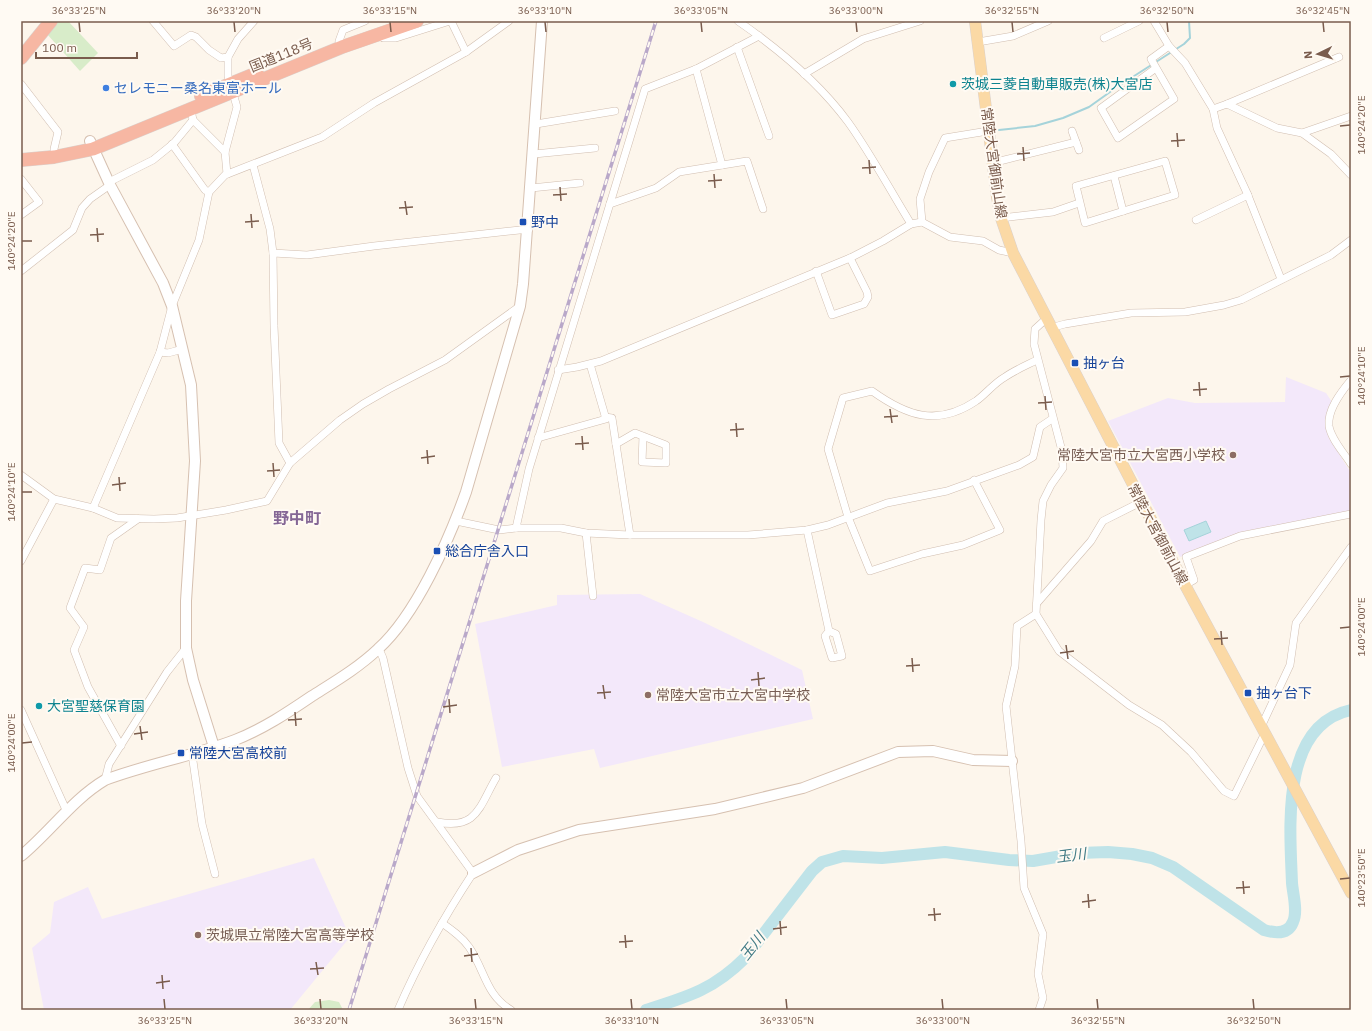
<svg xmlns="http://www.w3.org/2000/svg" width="1372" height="1031" font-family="'IBM Plex Sans','Noto Sans JP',sans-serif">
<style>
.education{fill:#f3e8fa}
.green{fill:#d8ecc9}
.water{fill:#bfe3e8;stroke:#a5d3da}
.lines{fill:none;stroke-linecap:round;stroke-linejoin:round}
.stream{stroke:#a5d3da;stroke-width:2}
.river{stroke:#bfe3e8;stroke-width:12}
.street-casing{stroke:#d1beb0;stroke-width:8}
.secondary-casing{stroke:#d6c0b0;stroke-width:12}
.primary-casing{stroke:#dad1cd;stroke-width:12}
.highway-casing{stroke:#dad1cd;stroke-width:14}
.street{stroke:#fff;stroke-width:7}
.secondary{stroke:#fff;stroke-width:10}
.primary{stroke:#fbd9a5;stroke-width:11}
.highway{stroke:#f7b7a3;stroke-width:13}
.rail-casing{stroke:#b9a8c9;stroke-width:3.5}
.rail{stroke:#fffaf3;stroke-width:2;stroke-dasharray:6;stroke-linecap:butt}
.ticks{fill:none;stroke:#7a5c4d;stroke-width:1.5}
.culture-dot{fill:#0f9aa8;stroke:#fffaf3;stroke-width:1.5}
.shop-dot{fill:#3f7fe0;stroke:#fffaf3;stroke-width:1.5}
.transit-dot{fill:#1a4fb4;stroke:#fffaf3;stroke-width:1.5}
.education-dot{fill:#8d6e63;stroke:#fffaf3;stroke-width:1.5}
.labels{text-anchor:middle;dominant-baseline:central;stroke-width:4;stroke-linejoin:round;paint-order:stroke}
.street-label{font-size:14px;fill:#7a5c4d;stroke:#fffaf3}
.culture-label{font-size:14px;fill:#0d838f;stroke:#fffaf3;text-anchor:start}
.shop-label{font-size:14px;fill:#366cbe;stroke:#fffaf3;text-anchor:start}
.transit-label{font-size:14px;fill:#164399;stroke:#fffaf3;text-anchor:start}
.education-label{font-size:14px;fill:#785e54;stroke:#fffaf3;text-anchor:start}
.water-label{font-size:15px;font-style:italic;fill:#437c86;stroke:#fffaf3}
.quarter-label{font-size:16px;font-weight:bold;fill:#846695;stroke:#fffaf3}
.neatline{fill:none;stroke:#7a5c4d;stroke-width:1.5}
.ticks-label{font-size:10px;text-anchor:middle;fill:#7a5c4d}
</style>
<rect width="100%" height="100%" fill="#fdf6ec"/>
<g class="education">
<path d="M1286,377L1326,393L1332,402L1327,413L1325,424L1329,438L1351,473V511L1241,532L1180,557L1108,421L1168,398L1195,403L1285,402Z"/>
<path d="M640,594L703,622L802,670L813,719L600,768L594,749L502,767L475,624L557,605V595Z"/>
<path d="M314,858L350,937L290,1010H44L32,948L50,933L54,902L88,887L102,919Z"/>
</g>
<g class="green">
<path d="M59,21H68L98,53L80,71L47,34Z"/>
<path d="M329,1000L339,1002L343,1010H308L315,1002Z"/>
</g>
<path class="water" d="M1206,521L1211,532L1189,541L1184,530Z"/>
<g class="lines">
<path class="stream" d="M999,130L1035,126L1063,118L1089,107L1117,87L1184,44L1190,38L1189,21"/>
<path class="river" d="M646,1010C687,997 713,990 745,958L812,871L822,862L843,856L882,858L945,852L1009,860L1033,861L1079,853L1108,852L1132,854L1152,858L1173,867L1264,930C1274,933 1288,935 1293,922C1298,911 1293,895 1292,883C1290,828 1280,725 1351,710"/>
<defs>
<g id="street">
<path d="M153,21L174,46L191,35L196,37L209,50L221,58L228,57"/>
<path d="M451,21L466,52"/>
<path d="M738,21C777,48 820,84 848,122C871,154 890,190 911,224"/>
<path d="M1154,21L1169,46L1185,63L1213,109L1217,128L1247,193L1281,279"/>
<path d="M380,34L383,38H396L450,21"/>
<path d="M1104,38L1139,21"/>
<path d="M339,41L343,30L365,21"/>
<path d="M978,42L1013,36L1048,21"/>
<path d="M737,47L769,136"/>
<path d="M1156,68L1101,108L1118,138L1174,99L1151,59L1169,46"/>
<path d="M696,69L722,165"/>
<path d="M804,74L863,39L920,21"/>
<path d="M21,84L58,132L54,149"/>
<path d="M1227,104L1339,57"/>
<path d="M1213,109L1227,104L1277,128L1302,133L1331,154L1351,175"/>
<path d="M193,120L225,152"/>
<path d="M536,124L615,111"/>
<path d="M1072,131L1079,150"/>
<path d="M1302,133L1351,116"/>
<path d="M172,144L205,190L209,192"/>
<path d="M534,154L595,148"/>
<path d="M1165,161L1175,195L1085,223L1076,186Z"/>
<path d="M992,163L1076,142"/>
<path d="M253,165L270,229L273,253L274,326L279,443L290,463"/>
<path d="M227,174L225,152L237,107L228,76V57L238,39L254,21"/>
<path d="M1114,176L1123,211"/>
<path d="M21,179L39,202L21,215"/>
<path d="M109,182L153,160L174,143L193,120L191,110"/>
<path d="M531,188L580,183"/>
<path d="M610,204L656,188L679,172L747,161L763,209"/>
<path d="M1001,218L1053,212L1079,203"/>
<path d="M1196,220L1248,195"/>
<path d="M922,222L920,199L929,172L945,138L988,131"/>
<path d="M273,253L307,255L374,246L529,229"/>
<path d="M21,271L73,230L82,208L90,199L110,185"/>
<path d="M816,271L832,315L864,304L868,297L867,292L850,258"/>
<path d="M1046,319L1035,329L1034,344L1062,451L1063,468L1051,485L1043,501L1041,520L1036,614L1059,651L1129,705L1162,725L1191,752L1224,791L1234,796L1265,733"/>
<path d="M1050,328L1065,324L1131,313L1185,312L1224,305L1241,300L1331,255L1351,240"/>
<path d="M160,352L168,353L183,349"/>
<path d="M558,370L577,367L601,361L850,258L883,241L911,224L922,222L950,237L983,241L999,250L1013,253"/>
<path d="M1351,380C1341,392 1327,410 1329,426C1331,439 1344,453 1351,464"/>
<path d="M605,417L612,418L630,535"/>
<path d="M538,438L606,419L590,364"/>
<path d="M616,444L635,433L666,445V463L642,462L643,436"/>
<path d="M21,475L54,499L93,508L117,518L154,519L177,518L226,510L267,501L290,463L340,420L363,404L389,389L445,360L520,306"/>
<path d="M974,480L1000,530L963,545L922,554L870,571L848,517L828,449L843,398L872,391C907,416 937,427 976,401C986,394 994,383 1005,377C1015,370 1027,365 1037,360"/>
<path d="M93,508L160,352L172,306L199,240L209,192L225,175L322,137L374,103L466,52L509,21"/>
<path d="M456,521L499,530L516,528H561L586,533L630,535H748L807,530L828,525L887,503L947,491L1019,465L1033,457L1040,427L1052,419"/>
<path d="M516,528L529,469L645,89L696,69L759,36"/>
<path d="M807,530L829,631L825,636L832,658L842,656L836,634L829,631"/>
<path d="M586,533L593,596"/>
<path d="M21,561L54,499"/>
<path d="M1185,585L1194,580L1186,557L1240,536L1351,514"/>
<path d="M1037,603L1091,541L1103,521L1141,502"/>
<path d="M1036,614L1017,626L1015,666L1006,706L1021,841L1024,888L1043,934L1038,974L1043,998L1039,1010"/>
<path d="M379,649L383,658L408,768L417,796L473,873C444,917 419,961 398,1010"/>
<path d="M21,710L67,812"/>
<path d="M1261,727L1290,665L1296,623L1351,547"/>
<path d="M121,746L88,687L74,650L84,627L70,608L85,568L100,570L111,538L138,519"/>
<path d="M192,754L202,824L215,874"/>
<path d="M105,780L109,764L167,672L186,648"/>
<path d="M437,822C477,830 479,807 496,778"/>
<path d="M442,923C452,930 462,937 469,947C485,970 485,994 511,1010"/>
</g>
<g id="secondary">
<path d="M90,141L110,185L163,283L172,306L191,385L195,461L186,601V648L193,680L214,747"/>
<path d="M21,856C50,832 73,799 105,780C148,764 193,756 235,740C263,729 287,713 312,696C334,682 358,668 378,649C416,615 449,540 466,492L520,306L523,284L542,21"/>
<path d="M473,873L518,850L579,830L715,809L803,788L898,752L933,751L973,760L1012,761"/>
</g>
<path id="primary" d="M975,21L997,197L1001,218L1013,253L1185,585L1351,893"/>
<g id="highway">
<path d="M21,58L51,21"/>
<path d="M201,96L257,73"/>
<path d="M21,160L54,157L93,149L342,47L417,21"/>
</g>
</defs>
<use href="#street" class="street-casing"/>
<use href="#secondary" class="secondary-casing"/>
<use href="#primary" class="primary-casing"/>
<use href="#highway" class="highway-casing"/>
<use href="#street" class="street"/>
<use href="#secondary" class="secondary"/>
<use href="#primary" class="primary"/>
<use href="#highway" class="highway"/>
<defs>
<path id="rail" d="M349,1010L656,21"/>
</defs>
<use href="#rail" class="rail-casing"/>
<use href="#rail" class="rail"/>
</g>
<path class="ticks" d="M79,22L80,32M234,22L235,32M390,22L391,32M545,22L546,32M701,22L702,32M856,22L857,32M1012,22L1013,32M1167,22L1168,32M1323,22L1324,32M1340,126L1350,125M1177,133L1178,147M1171,141L1185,140M1023,147L1024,161M1017,154L1030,153M869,160L870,174M862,168L876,167M714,174L715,188M708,181L722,180M560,187L561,201M553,195L567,194M405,201L407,215M399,208L413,207M251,214L252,228M245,222L259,221M97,228L98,242M90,235L104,234M22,241H32M1340,377L1350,376M1199,382L1200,396M1193,390L1207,389M1045,396L1046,410M1038,403L1052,402M890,409L892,423M884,417L898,416M736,423L737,437M730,430L744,429M582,436L583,450M575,444L589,443M427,450L428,464M421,458L435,456M273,463L274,477M267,471L280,470M119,477L120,491M112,485L126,483M22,492H32M1340,628L1350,627M1221,631L1222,645M1214,639L1228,638M1066,645L1068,659M1060,653L1074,651M912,658L913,672M906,666L920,665M758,672L759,686M751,680L765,678M603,685L605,699M597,693L611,692M449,699L450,713M443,707L457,705M295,712L296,726M288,720L302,719M140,726L142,740M134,734L148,732M22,743L32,742M1340,879L1350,878M1243,881L1244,894M1236,888L1250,887M1088,894L1089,908M1082,902L1096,900M934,908L935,921M928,915L941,914M780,921L781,935M773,929L787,927M625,935L626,948M619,942L633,941M471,948L472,962M464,956L478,954M316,962L318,975M310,969L324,968M162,975L163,989M156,983L170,981M164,999L165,1009M320,999L321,1009M475,999L476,1009M631,999L632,1009M786,999L787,1009M942,999L943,1009M1097,999L1098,1009M1253,999L1254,1009"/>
<g class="culture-dot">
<circle cx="953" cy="84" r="4"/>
<circle cx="39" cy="706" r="4"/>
</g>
<circle class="shop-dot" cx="106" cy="88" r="4"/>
<g class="transit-dot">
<rect x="519" y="218" width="8" height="8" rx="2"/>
<rect x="1071" y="359" width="8" height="8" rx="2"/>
<rect x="433" y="547" width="8" height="8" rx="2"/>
<rect x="1244" y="689" width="8" height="8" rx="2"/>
<rect x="177" y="749" width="8" height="8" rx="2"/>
</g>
<g class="education-dot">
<circle cx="1233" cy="455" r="4"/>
<circle cx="648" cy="695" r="4"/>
<circle cx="198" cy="935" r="4"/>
</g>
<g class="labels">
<g class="street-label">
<text transform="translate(281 55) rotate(-22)">国道118号</text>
<text transform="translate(994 163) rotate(82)">常陸大宮御前山線</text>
<text transform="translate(1158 534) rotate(62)">常陸大宮御前山線</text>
</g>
<g class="culture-label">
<text x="961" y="84">茨城三菱自動車販売(株)大宮店</text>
<text x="47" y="706">大宮聖慈保育園</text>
</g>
<g class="shop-label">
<text x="114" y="88">セレモニー桑名東富ホール</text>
</g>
<g class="transit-label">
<text x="531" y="222">野中</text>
<text x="1083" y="363">抽ヶ台</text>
<text x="445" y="551">総合庁舎入口</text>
<text x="1256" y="693">抽ヶ台下</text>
<text x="189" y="753">常陸大宮高校前</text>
</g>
<g class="education-label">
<text x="1225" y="455" text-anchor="end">常陸大宮市立大宮西小学校</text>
<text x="656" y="695">常陸大宮市立大宮中学校</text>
<text x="206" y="935">茨城県立常陸大宮高等学校</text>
</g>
<g class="water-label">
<text transform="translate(1071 855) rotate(-7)">玉川</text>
<text transform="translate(752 946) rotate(-52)">玉川</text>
</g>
<g class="quarter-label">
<text x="297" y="518">野中町</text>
</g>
</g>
<rect width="1372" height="1031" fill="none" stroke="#fffaf3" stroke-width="44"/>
<g transform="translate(1318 54) rotate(265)" stroke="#fffaf3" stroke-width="3" paint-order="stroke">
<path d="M0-3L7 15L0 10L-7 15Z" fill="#7a5c4d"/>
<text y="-6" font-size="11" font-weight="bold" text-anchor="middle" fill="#7a5c4d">N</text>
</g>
<path d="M36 52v6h101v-6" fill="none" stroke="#7a5c4d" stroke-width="2"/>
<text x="42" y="52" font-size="12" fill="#7a5c4d" stroke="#fffaf3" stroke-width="3" paint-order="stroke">100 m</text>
<rect x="22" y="22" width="1328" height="987" class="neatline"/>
<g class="ticks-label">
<text x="79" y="14">36°33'25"N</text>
<text x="234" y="14">36°33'20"N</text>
<text x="390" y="14">36°33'15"N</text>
<text x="545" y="14">36°33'10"N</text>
<text x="701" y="14">36°33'05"N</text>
<text x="856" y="14">36°33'00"N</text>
<text x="1012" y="14">36°32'55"N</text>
<text x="1167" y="14">36°32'50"N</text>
<text x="1323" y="14">36°32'45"N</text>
<text transform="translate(1361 125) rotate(-90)" y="4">140°24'20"E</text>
<text transform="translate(11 241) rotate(-90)" y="4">140°24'20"E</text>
<text transform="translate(1361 376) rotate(-90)" y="4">140°24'10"E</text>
<text transform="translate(11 492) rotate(-90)" y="4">140°24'10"E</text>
<text transform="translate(1361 627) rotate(-90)" y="4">140°24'00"E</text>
<text transform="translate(11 743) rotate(-90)" y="4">140°24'00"E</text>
<text transform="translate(1361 878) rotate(-90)" y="4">140°23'50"E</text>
<text x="165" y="1024">36°33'25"N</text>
<text x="321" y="1024">36°33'20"N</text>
<text x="476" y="1024">36°33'15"N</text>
<text x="632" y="1024">36°33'10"N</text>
<text x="787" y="1024">36°33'05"N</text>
<text x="943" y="1024">36°33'00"N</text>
<text x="1098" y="1024">36°32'55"N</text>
<text x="1254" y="1024">36°32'50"N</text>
</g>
</svg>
